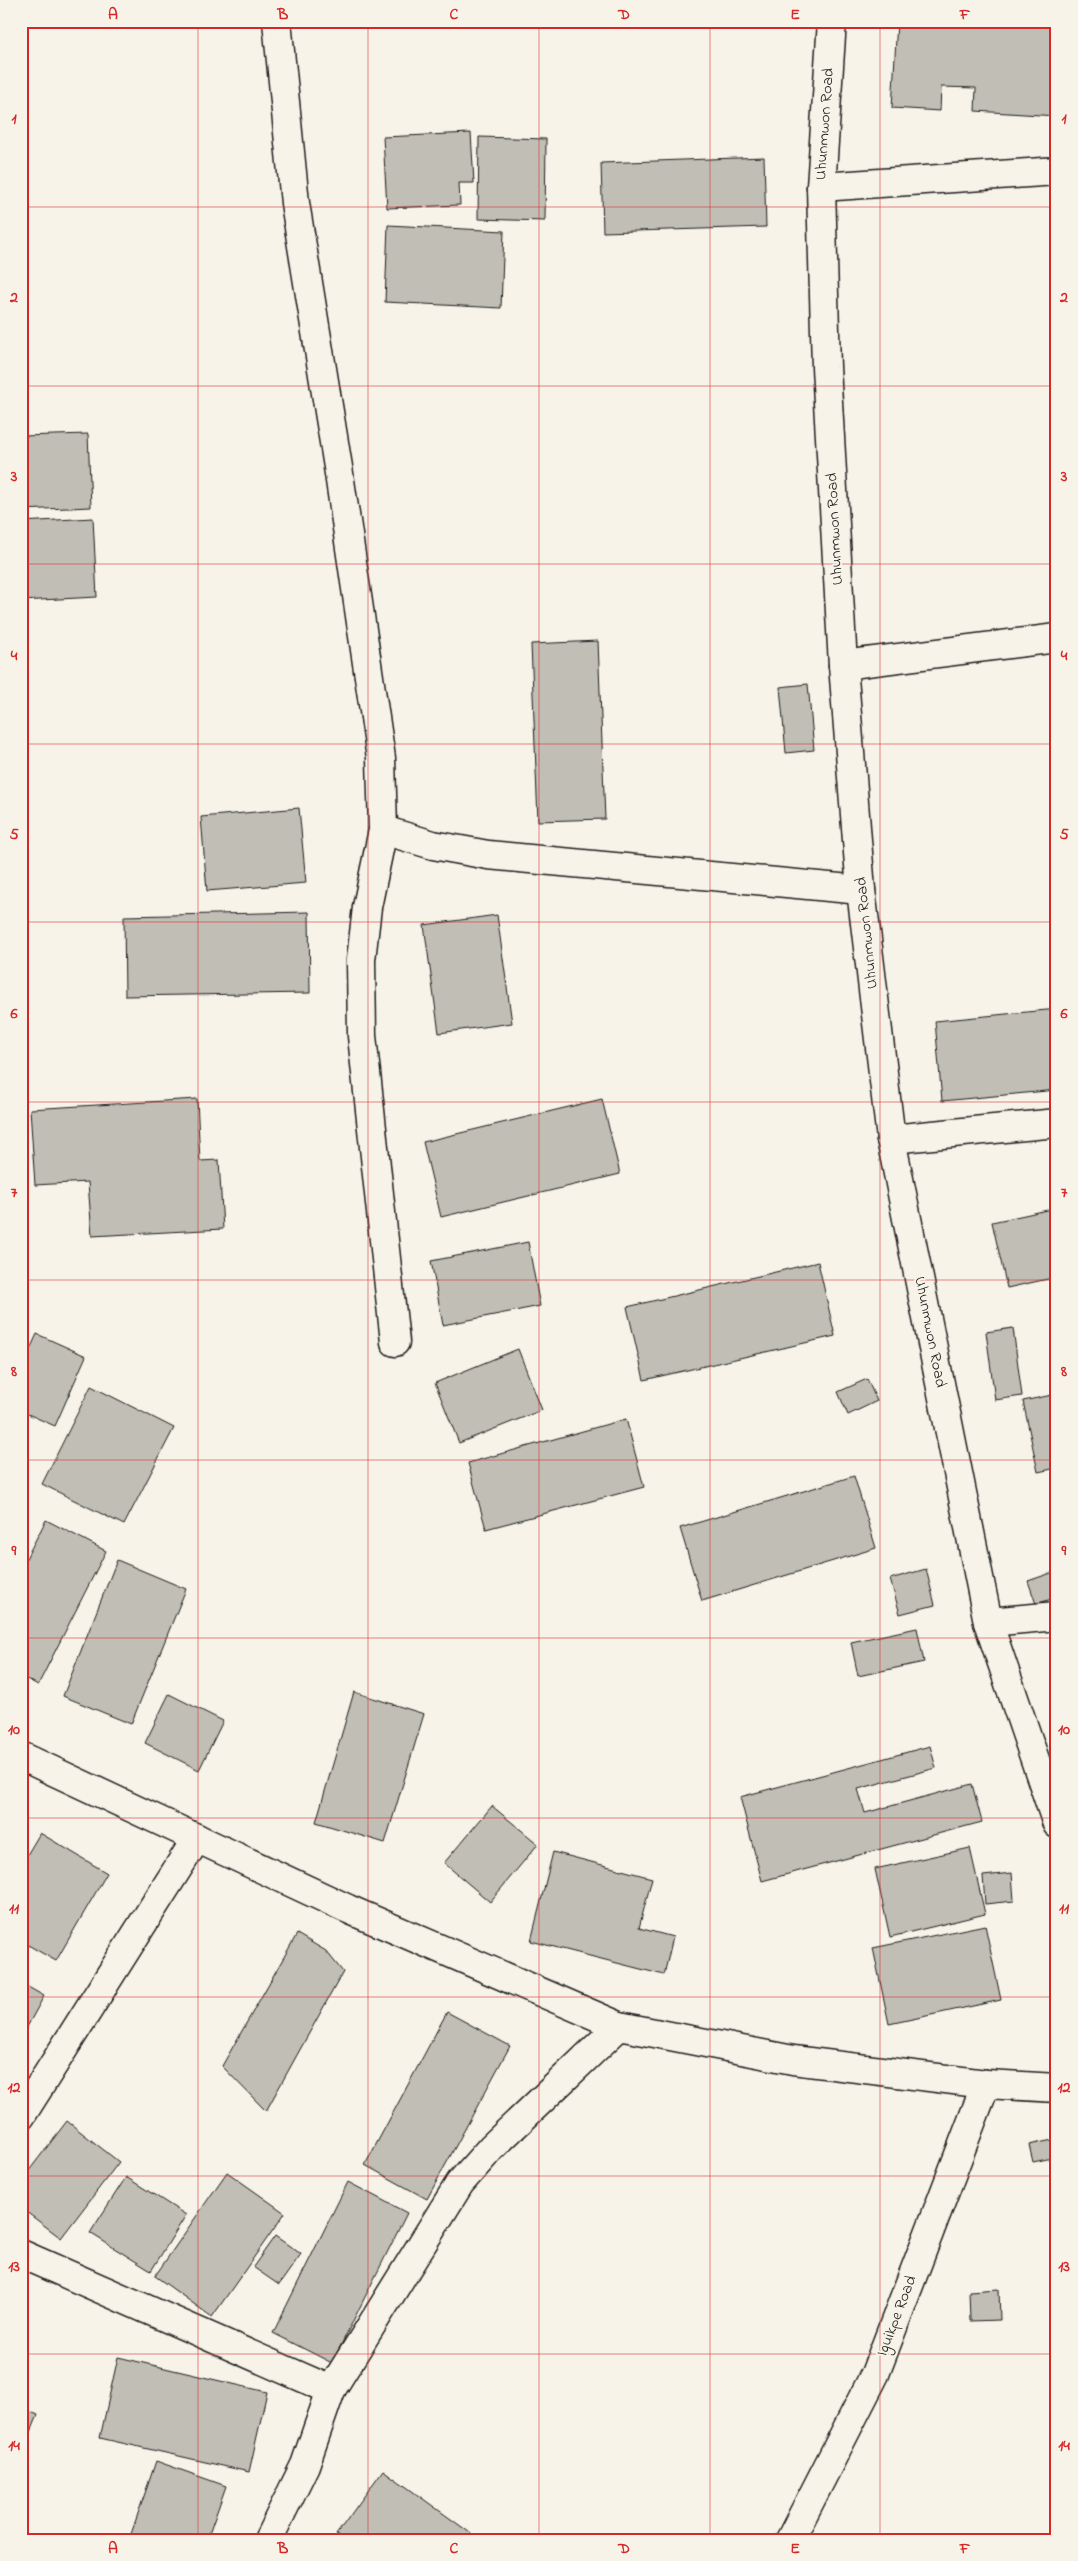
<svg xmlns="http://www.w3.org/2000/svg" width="1078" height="2561" font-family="'Indie Flower',sans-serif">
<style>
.building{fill:#c0beb5;stroke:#1c1c1c}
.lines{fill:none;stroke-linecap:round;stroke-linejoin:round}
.minor-casing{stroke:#1c1c1c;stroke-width:31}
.minor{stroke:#f7f3e8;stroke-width:28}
.grid{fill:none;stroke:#d62828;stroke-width:1;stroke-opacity:0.55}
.labels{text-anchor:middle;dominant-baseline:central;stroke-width:4;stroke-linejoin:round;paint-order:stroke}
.street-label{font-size:16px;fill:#1c1c1c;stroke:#f7f3e8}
.neatline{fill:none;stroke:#d62828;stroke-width:2}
.grid-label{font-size:16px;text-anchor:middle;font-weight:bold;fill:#d62828}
</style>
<rect width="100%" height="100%" fill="#f7f3e8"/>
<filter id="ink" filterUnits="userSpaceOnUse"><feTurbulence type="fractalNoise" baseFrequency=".02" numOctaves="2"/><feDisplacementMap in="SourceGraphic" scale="10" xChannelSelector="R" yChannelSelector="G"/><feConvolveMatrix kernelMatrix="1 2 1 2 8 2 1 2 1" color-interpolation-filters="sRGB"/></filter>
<g filter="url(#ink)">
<g class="building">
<path d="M897,21L1057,23V116L975,111L976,88L941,87L940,111L892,108Z"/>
<path d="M471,133L474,183H459L460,205L387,208L383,137Z"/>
<path d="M479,137L546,139L545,221L478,219Z"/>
<path d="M764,157L766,227L603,232L601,163Z"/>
<path d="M388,225L504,231L501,308L385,302Z"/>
<path d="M88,434L91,507L21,510V436Z"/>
<path d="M93,518L97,597L21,601V522Z"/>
<path d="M598,641L605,819L538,821L531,644Z"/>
<path d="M808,684L814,750L786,753L780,687Z"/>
<path d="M299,808L306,883L207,891L201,817Z"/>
<path d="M309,912L310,993L125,996L124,916Z"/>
<path d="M497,915L512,1023L439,1033L424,925Z"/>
<path d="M1057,1009V1090L942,1101L935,1021Z"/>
<path d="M197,1099L200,1161L219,1160L223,1229L92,1236L88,1182L35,1185L30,1109Z"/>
<path d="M602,1099L620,1174L441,1217L423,1142Z"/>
<path d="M1057,1208V1277L1007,1288L992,1222Z"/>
<path d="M528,1242L540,1306L443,1325L431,1261Z"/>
<path d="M818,1262L835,1336L644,1380L627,1307Z"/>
<path d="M1013,1328L1022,1396L995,1400L986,1332Z"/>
<path d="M37,1334L86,1356L55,1426L21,1411V1369Z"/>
<path d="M518,1349L542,1410L459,1443L435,1383Z"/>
<path d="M867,1379L877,1401L848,1415L838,1392Z"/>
<path d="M91,1386L174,1428L124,1525L42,1484Z"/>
<path d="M1057,1394V1468L1038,1472L1023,1401Z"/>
<path d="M626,1419L644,1487L486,1529L468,1463Z"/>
<path d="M854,1476L876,1548L702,1601L680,1528Z"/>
<path d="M46,1520L106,1551L38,1685L21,1676V1568Z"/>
<path d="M117,1560L186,1589L131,1724L63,1696Z"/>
<path d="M926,1569L935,1605L900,1614L890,1579Z"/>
<path d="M1057,1571V1597L1036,1604L1028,1581Z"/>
<path d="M917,1628L924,1662L858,1676L851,1642Z"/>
<path d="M354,1692L424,1714L385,1843L316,1822Z"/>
<path d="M169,1694L223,1721L199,1770L145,1743Z"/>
<path d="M930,1746L936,1768L858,1789L865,1813L972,1784L982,1822L762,1881L740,1797Z"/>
<path d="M492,1806L538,1844L490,1902L444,1863Z"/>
<path d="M40,1833L107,1873L56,1961L21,1941V1865Z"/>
<path d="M970,1848L985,1914L890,1937L875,1869Z"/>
<path d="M553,1852L652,1878L639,1928L673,1937L664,1975L531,1941Z"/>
<path d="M1012,1873L1014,1901L985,1904L983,1876Z"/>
<path d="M985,1925L1001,2000L889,2024L873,1948Z"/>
<path d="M297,1934L326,1951L343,1972L266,2111L222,2066Z"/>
<path d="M21,1983L44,1996L21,2038Z"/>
<path d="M447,2012L510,2046L427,2199L365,2165Z"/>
<path d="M67,2121L119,2162L61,2238L21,2208V2181Z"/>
<path d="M1057,2139V2157L1033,2162L1029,2145Z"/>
<path d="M227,2172L285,2213L212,2317L155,2276Z"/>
<path d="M126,2177L186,2215L151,2271L90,2233Z"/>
<path d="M348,2182L407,2213L332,2363L273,2333Z"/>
<path d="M275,2236L301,2254L279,2285L253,2267Z"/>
<path d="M999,2289L1000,2320L970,2321L969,2291Z"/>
<path d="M1057,2302V2331L1051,2303Z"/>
<path d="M118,2357L267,2392L249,2472L100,2438Z"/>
<path d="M21,2408L38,2415L21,2456Z"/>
<path d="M156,2461L226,2486L207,2540H129Z"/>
<path d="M383,2470L480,2540H343L336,2535Z"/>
</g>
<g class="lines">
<defs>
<g id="minor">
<path d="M277,21L295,203L338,467L381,758L383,830L433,845L488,855L861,890"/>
<path d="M832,21L821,187L826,367L843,665L861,890L891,1139L988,1622L1057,1824"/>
<path d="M821,187L1057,171"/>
<path d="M843,665L1057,638"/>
<path d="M383,830L367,907L361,960L362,1036L395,1342"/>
<path d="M891,1139L1057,1123"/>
<path d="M988,1622L1057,1616"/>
<path d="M21,1756L348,1909L619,2026L793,2060L986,2084L1057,2088"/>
<path d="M21,2116L197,1838"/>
<path d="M21,2254L331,2390"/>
<path d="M268,2540L305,2465L331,2390L460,2183L491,2148L619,2026"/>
<path d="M790,2540L875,2374L986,2084"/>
</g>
</defs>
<use href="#minor" class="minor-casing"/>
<use href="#minor" class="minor"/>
</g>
</g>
<path class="grid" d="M198,21V2540M368,21V2540M539,21V2540M710,21V2540M880,21V2540M21,207H1057M21,386H1057M21,564H1057M21,744H1057M21,922H1057M21,1102H1057M21,1280H1057M21,1460H1057M21,1638H1057M21,1818H1057M21,1997H1057M21,2176H1057M21,2354H1057"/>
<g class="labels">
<g class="street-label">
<text transform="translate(825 124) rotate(-86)">Uhunmwon Road</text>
<text transform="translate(835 529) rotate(-93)">Uhunmwon Road</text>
<text transform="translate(867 933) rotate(-96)">Uhunmwon Road</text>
<text transform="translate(930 1332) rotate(79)">Uhunmwon Road</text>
<text transform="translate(897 2316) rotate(-69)">Iguikpe Road</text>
</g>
</g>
<rect width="1078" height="2561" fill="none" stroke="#f7f3e8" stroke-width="55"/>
<rect x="28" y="28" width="1022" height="2506" class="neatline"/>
<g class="grid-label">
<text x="113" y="19">A</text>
<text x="283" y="19">B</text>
<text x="454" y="19">C</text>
<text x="624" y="19">D</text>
<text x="795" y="19">E</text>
<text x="965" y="19">F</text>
<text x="14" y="123">1</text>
<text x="1064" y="123">1</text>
<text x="14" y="302">2</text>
<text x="1064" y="302">2</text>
<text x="14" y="481">3</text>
<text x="1064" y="481">3</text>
<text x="14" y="660">4</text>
<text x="1064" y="660">4</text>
<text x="14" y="839">5</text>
<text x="1064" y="839">5</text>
<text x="14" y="1018">6</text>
<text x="1064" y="1018">6</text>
<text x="14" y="1197">7</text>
<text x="1064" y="1197">7</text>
<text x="14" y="1376">8</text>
<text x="1064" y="1376">8</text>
<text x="14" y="1555">9</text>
<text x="1064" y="1555">9</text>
<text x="14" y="1734">10</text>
<text x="1064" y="1734">10</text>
<text x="14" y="1913">11</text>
<text x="1064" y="1913">11</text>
<text x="14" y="2092">12</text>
<text x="1064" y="2092">12</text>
<text x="14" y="2271">13</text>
<text x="1064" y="2271">13</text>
<text x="14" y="2450">14</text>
<text x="1064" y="2450">14</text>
<text x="113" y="2553">A</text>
<text x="283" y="2553">B</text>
<text x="454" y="2553">C</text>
<text x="624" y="2553">D</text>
<text x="795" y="2553">E</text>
<text x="965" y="2553">F</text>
</g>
</svg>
